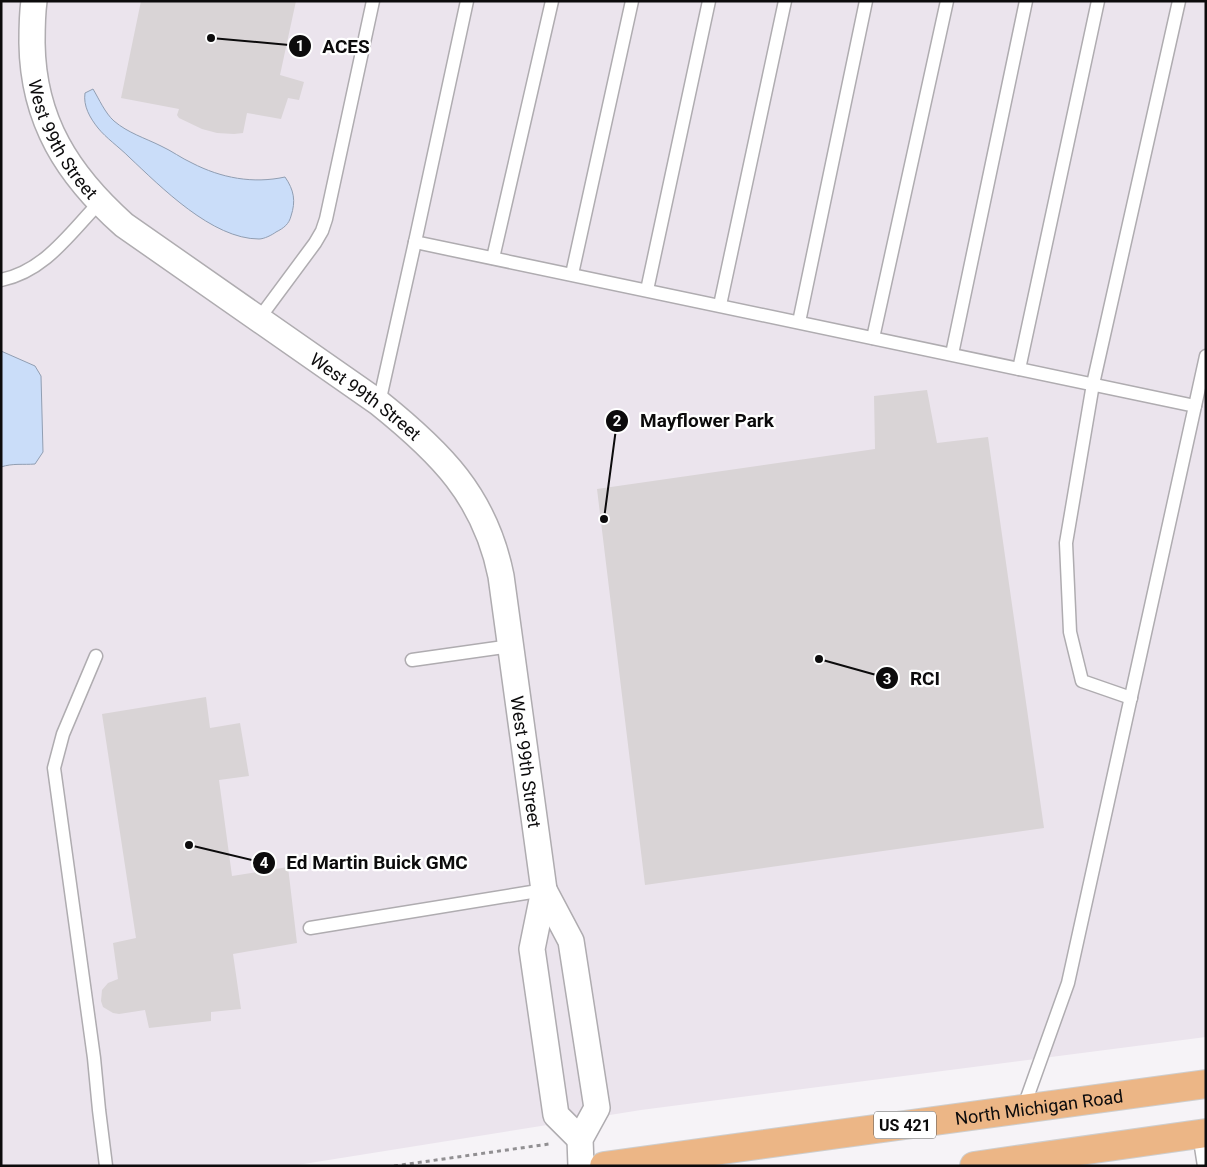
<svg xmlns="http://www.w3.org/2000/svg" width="1207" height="1167" font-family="Roboto,sans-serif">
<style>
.built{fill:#ebe4ed}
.water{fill:#caddf9;stroke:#919eb2}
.building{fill:#d9d4d6}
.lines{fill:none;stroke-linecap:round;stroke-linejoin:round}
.service-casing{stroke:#afacb0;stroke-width:15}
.minor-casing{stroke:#afacb0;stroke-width:28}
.primary-casing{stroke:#cecece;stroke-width:30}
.path{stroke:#918f92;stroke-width:3;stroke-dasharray:4 4;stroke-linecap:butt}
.service{stroke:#fff;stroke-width:12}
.minor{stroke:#fff;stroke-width:25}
.primary{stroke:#ecb686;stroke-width:28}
.labels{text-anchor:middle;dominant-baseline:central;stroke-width:4.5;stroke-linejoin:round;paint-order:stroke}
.shield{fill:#fff;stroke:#555455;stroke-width:1}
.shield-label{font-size:16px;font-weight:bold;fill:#0c0b0c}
.street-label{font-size:18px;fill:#0c0b0c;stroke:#fff}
.leader{fill:none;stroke:#0c0b0c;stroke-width:2}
.callout-dot{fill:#0c0b0c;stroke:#fff;stroke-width:2}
.mark-label{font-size:15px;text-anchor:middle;font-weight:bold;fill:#fff}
.callout-label{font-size:19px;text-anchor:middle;font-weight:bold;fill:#0c0b0c;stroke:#fff;stroke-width:4.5;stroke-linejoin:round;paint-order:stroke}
</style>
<rect width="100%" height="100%" fill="#f6f3f7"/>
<path class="built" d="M1,1H1206V1037L641,1110L291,1166H1Z"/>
<g class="water">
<path d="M93,89C99,99 105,113 114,121C128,133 145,138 161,146C172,151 181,158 192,163C221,178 253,184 285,177C294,190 296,201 291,216C289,224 284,228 276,232C272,235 264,239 259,239C212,239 161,187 129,157C119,147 106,138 98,128C90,118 83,106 85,93Z"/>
<path d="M1,351L35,366L41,376L43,452L35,464C23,465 13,463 1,467Z"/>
</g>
<g class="building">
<path d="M141,1H296L280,75L304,82L299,100L288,98L281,119L247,113L243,133L234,134L217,133L202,129L179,118L177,115L179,109L121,98Z"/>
<path d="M927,390L937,443L988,437L1044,828L645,885L597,489L875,449L874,396Z"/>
<path d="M206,697L210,728L240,723L249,776L219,780L232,876L288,867L297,943L233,954L241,1009L211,1012V1021L149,1028L145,1010L119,1014L113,1013L103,1007L101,1001L102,990L108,983L118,979L113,943L136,938L102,714Z"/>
</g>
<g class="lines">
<defs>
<g id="service">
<path d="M415,242L467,1"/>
<path d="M493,258L552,1"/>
<path d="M572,274L632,1"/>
<path d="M1,280C45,271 70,233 99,203"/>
<path d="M647,290L709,1"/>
<path d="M720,305L785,1"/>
<path d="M258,320L315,243L322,231L326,219L373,1"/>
<path d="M799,322L866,1"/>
<path d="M873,338L947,1"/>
<path d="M952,354L1026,1"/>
<path d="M1019,369L1098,1"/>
<path d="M379,403L415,242L1195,406"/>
<path d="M96,656L63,734L54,768L94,1058L99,1110L106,1166"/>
<path d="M412,660L511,646"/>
<path d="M1131,698L1082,681L1070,632L1066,543L1093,384L1179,1"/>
<path d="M310,928L544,890"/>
<path d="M1023,1109L1068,983L1206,356"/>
<path d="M1199,1134L1204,1166"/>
</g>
<g id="minor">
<path id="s1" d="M34,1C32,15 32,29 32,43C33,121 68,175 124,225L379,403C440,452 485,496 501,576L544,890L532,949L556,1115L580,1139"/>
<path d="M544,890L571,941L597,1108L580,1139L581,1166"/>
</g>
<g id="primary">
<path id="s2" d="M604,1166L1206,1084"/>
<path d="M974,1166L1206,1133"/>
</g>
</defs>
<use href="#service" class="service-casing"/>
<use href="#minor" class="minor-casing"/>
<use href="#primary" class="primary-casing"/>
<path class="path" d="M394,1166L549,1144"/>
<use href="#service" class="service"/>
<use href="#minor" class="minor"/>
<use href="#primary" class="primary"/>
</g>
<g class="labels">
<rect class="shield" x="874" y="1111.5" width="62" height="27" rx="4"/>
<g class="shield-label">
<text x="905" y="1125">US 421</text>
</g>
<g class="street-label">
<text stroke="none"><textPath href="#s1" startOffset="145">West 99th Street</textPath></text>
<text stroke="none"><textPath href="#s1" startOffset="549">West 99th Street</textPath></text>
<text stroke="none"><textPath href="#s1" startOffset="968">West 99th Street</textPath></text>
<text stroke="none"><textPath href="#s2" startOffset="439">North Michigan Road</textPath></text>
</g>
</g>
<path class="leader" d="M211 38L300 46M604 519L617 421M819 659L887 678M189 845L264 863"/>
<g class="callout-dot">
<circle cx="211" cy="38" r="5"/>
<circle cx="604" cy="519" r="5"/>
<circle cx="819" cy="659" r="5"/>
<circle cx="189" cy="845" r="5"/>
<circle cx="300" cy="46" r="12"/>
<circle cx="617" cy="421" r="12"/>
<circle cx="887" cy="678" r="12"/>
<circle cx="264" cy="863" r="12"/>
</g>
<g class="mark-label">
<text x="300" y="51">1</text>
<text x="617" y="426">2</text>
<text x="887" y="684">3</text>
<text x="264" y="868">4</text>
</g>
<g class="callout-label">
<text x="346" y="53">ACES</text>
<text x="707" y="427">Mayflower Park</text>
<text x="925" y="685">RCI</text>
<text x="377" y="869">Ed Martin Buick GMC</text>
</g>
<rect width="1207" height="1167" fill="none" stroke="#0c0b0c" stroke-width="5"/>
</svg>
